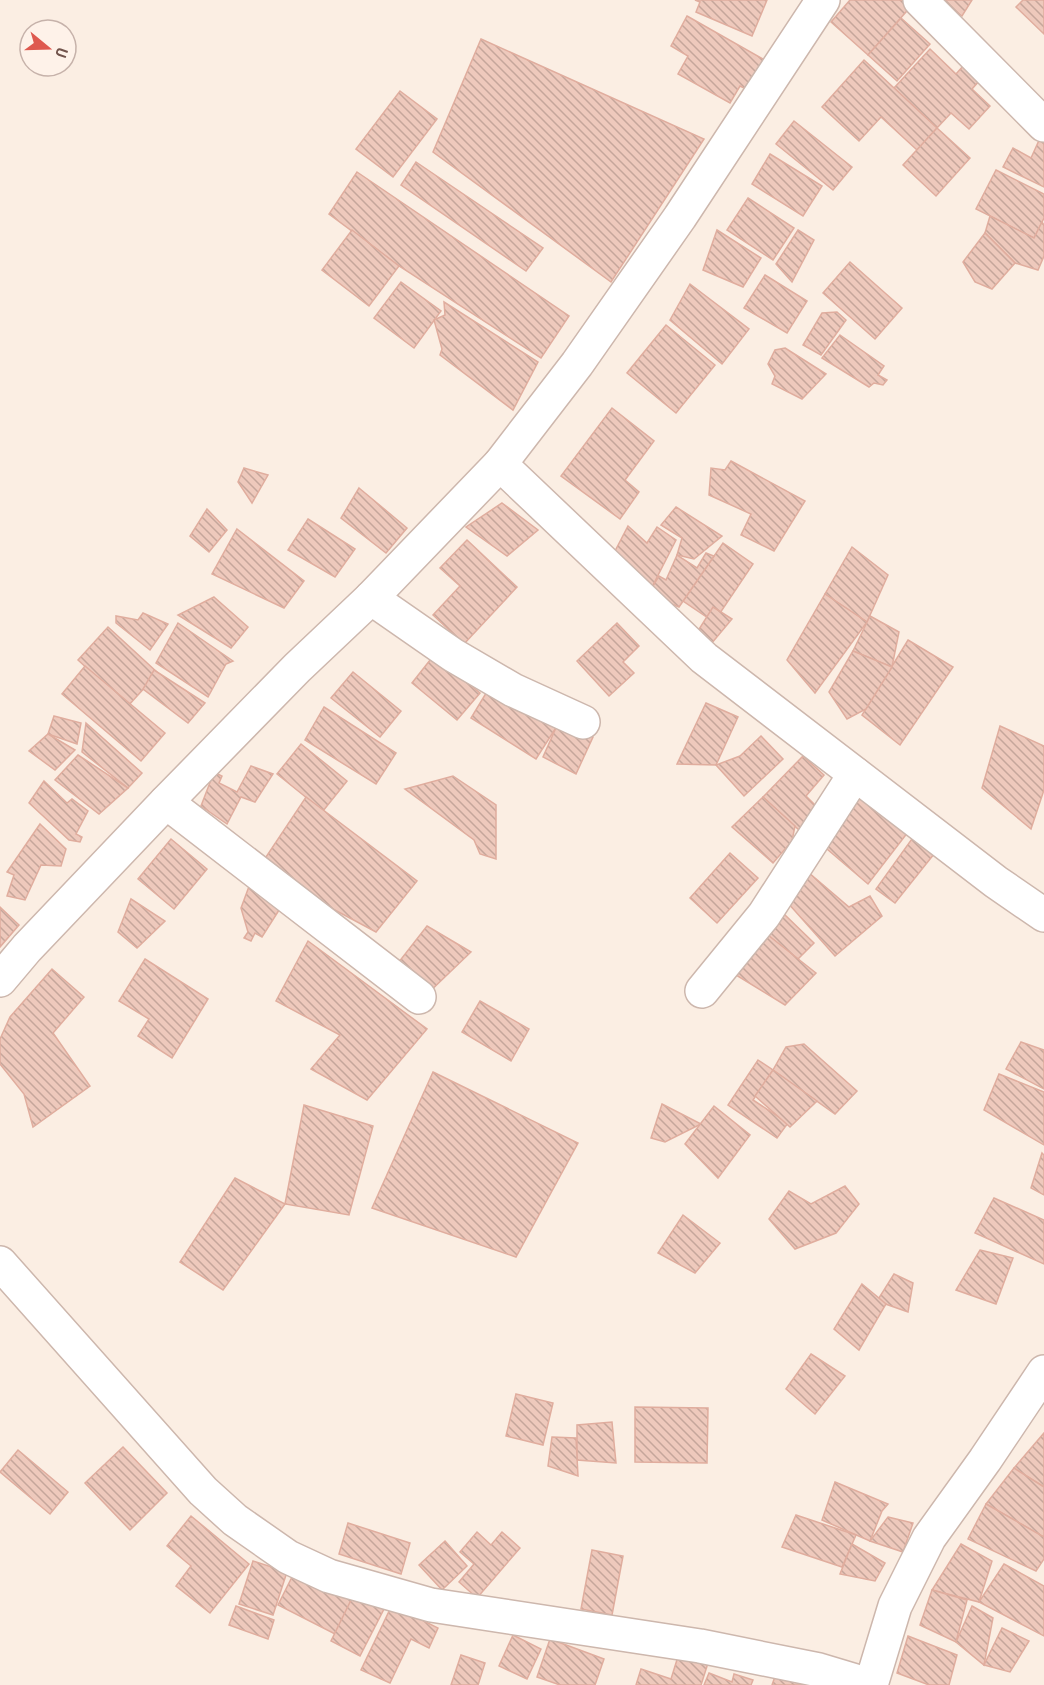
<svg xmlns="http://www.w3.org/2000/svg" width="1044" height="1685" font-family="'Archivo Narrow',sans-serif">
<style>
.building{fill:url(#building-back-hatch);stroke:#e0ad9e;stroke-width:1.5}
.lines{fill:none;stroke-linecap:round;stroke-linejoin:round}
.minor-casing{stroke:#cdb7ad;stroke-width:36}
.minor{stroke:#fff;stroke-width:33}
</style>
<defs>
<pattern id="building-back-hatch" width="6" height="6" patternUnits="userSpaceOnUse" patternTransform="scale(1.5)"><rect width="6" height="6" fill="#eec9bc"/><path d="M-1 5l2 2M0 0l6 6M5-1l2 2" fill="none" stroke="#c5a69b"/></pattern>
</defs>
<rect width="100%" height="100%" fill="#fbeee3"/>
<g class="building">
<path d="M695,0H767L752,36L696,12L700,2Z"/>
<path d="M850,0H908L913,4L868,55L831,22Z"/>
<path d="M939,0H972L962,16Z"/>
<path d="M1023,0H1044V34L1016,7Z"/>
<path d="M687,16L768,62L752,92L740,86L730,103L678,74L688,56L671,46Z"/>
<path d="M901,18L930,44L897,81L868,55Z"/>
<path d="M481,39L704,139L611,282L433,152Z"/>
<path d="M930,49L956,74L972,56L988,71L972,89L990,106L969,129L951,113L937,128L894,88Z"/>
<path d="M864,60L937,128L917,150L881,117L859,141L822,107Z"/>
<path d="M400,91L437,119L393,177L356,149Z"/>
<path d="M794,121L852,167L833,190L776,144Z"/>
<path d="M937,128L970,158L936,196L903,165Z"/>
<path d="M1041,136L1044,137V187L1003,167L1013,148L1031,158Z"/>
<path d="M770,154L822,186L803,216L752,184Z"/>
<path d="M416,162L543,248L526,271L401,185Z"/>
<path d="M996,170L1044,194V218L1034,238L976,209Z"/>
<path d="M357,172L569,316L541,358L399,266L329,214Z"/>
<path d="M748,198L794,228L773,260L727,230Z"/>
<path d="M990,216L1034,238L1042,222L1044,225V256L1038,270L1015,263L985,233Z"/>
<path d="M352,230L399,266L369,306L322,270Z"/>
<path d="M717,230L761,258L743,287L703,270Z"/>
<path d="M798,230L814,240L792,282L776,264Z"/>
<path d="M985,233L1015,263L992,289L975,282L963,262Z"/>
<path d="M850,262L902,308L875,339L823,293Z"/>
<path d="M765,275L807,301L787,333L744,308Z"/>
<path d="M401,282L441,311L414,348L374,318Z"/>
<path d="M690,284L749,329L722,364L670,320Z"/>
<path d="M444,302L538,362L513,410L440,355L442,349L434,320L445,315Z"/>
<path d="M837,312L846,320L821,355L803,345L822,313Z"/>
<path d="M666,325L715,365L676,413L627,373Z"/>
<path d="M840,335L884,366L878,375L887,380L883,385L874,383L869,387L822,358Z"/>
<path d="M785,348L826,374L802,399L772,384L775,376L768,364L775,350Z"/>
<path d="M612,408L654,441L625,480L639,492L620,519L561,476Z"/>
<path d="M731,461L805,501L774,551L741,535L751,514L709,495L711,468L725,470Z"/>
<path d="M244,468L268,475L252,503L238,482Z"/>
<path d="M359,488L407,528L386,553L341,518Z"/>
<path d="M502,503L538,530L507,556L466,527Z"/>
<path d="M676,507L722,536L694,559L677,555L682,538L661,525Z"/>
<path d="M207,509L227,530L209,552L190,536Z"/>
<path d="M308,519L355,549L335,577L288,550Z"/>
<path d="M628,526L647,543L657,527L676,540L651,589L615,551Z"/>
<path d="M237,529L304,581L284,608L212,574Z"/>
<path d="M467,540L517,587L464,644L433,615L460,586L440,568Z"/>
<path d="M723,543L753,564L714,622L683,601Z"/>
<path d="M852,547L888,575L867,622L825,594Z"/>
<path d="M706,553L714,556L679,607L648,594L659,576L666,580L677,555L697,568Z"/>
<path d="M825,594L867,622L815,693L787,660Z"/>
<path d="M214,597L248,627L231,648L178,615Z"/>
<path d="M713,607L732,619L711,644L696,634Z"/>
<path d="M143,613L168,624L150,650L116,623V616L138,620Z"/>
<path d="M870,616L899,632L892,667L853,651Z"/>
<path d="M178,623L233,661L226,664L208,697L156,663Z"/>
<path d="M617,623L639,646L623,662L634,673L609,696L577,661Z"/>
<path d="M108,627L158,673L128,706L78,660Z"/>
<path d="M908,640L953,667L900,745L862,715Z"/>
<path d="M853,651L892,667L866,709L847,719L829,692Z"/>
<path d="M434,655L480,693L457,720L412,683Z"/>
<path d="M85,666L165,733L141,761L62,694Z"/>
<path d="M154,670L205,703L188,723L143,689Z"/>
<path d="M353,672L401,711L380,737L331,698Z"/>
<path d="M497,675L568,709L536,759L471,718Z"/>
<path d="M706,703L738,717L716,765L677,764Z"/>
<path d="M324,707L396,753L376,784L305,740Z"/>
<path d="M54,716L81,723L77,744L48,734Z"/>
<path d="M559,721L593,737L576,774L543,757Z"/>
<path d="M86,723L142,773L128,788L82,752Z"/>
<path d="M1000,726L1044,746V790L1031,829L982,788Z"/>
<path d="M48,734L75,750L55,770L29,751Z"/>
<path d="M761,736L783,759L744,796L716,765L740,756Z"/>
<path d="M301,744L347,781L323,811L277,774Z"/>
<path d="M78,755L128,788L99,814L55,780Z"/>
<path d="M803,756L824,775L806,796L820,810L800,831L763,797Z"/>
<path d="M251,766L273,774L255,802L241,797L227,824L201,806L214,772L222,776L219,783L237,792Z"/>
<path d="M453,776L496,805V859L480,854L474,840L405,789Z"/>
<path d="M44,781L67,803L72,799L88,811L76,834L82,837L80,842L69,840L29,803Z"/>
<path d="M858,793L915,823L868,884L821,844Z"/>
<path d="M306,797L417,881L376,932L258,869Z"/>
<path d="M763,797L795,826L792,841L773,863L732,827Z"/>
<path d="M40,824L66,849L61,866L41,865L25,900L7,896L14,875L7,872Z"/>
<path d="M914,836L934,854L895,903L876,889Z"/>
<path d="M171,839L207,869L174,909L138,879Z"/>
<path d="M730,853L758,878L717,923L690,898Z"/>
<path d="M808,872L849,907L870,896L882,916L835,956L787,902Z"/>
<path d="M254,873L293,888L262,937L255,933L251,941L244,938L248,932L241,908Z"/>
<path d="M131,899L165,921L137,948L118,932Z"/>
<path d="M0,907L19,925L0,947Z"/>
<path d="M784,914L814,943L798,959L764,932Z"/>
<path d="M427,926L471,952L424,997L391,972Z"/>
<path d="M764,932L816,973L785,1005L736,975Z"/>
<path d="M308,941L427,1029L367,1100L311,1069L340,1035L276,1001Z"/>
<path d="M145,959L208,999L172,1058L138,1036L149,1019L119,1001Z"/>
<path d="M52,969L84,997L53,1033L90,1086L33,1127L24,1094L0,1064V1039L10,1017Z"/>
<path d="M480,1001L529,1029L511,1061L462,1032Z"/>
<path d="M1021,1042L1044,1050V1089L1006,1069Z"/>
<path d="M804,1044L857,1091L835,1114L773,1070L786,1047Z"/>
<path d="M758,1060L773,1070L753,1100L788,1123L777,1138L728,1105Z"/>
<path d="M773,1070L817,1101L790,1127L755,1096Z"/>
<path d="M433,1072L578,1143L516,1257L372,1208Z"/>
<path d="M999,1074L1044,1092V1145L984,1110Z"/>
<path d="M662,1104L701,1124L665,1142L651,1138Z"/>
<path d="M304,1105L373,1126L349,1215L285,1204Z"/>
<path d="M714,1106L750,1135L718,1178L685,1144Z"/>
<path d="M1042,1153L1044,1155V1195L1031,1188Z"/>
<path d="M235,1178L285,1204L223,1290L180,1262Z"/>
<path d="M845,1186L859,1204L836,1233L795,1249L769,1219L789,1191L811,1204Z"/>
<path d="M994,1198L1044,1220V1264L975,1233Z"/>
<path d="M683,1215L720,1243L695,1273L658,1253Z"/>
<path d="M980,1250L1013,1258L996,1304L956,1290Z"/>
<path d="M894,1274L913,1283L908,1312L877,1301Z"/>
<path d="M862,1284L886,1304L859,1350L834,1329Z"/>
<path d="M811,1354L845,1376L815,1414L786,1389Z"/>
<path d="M516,1394L553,1403L543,1445L506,1436Z"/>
<path d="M635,1407L708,1408L707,1463L635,1462Z"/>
<path d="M612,1422L616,1463L577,1460V1425Z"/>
<path d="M1044,1433V1487L1014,1468Z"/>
<path d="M552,1437L576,1438L578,1476L548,1466Z"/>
<path d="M123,1447L167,1493L130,1530L85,1483Z"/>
<path d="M18,1450L68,1492L50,1514L0,1472Z"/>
<path d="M1014,1468L1044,1487V1537L986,1504Z"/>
<path d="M835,1482L888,1504L882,1511L870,1541L822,1520Z"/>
<path d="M986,1504L1044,1537V1559L1036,1571L968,1539Z"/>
<path d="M796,1515L856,1535L842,1567L782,1547Z"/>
<path d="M191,1516L249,1564L210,1613L176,1586L191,1566L167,1546Z"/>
<path d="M888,1517L913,1523L903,1552L870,1541Z"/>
<path d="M348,1523L410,1543L401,1574L339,1554Z"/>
<path d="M477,1532L491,1545L502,1532L520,1548L477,1598L459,1582L474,1564L460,1552Z"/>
<path d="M445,1541L467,1566L442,1590L419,1565Z"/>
<path d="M852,1544L885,1563L875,1581L840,1574Z"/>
<path d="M961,1544L992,1561L979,1602L932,1590Z"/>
<path d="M592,1550L623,1556L612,1615L581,1609Z"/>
<path d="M253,1561L287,1572L273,1615L239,1604Z"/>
<path d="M1004,1564L1044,1586V1636L979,1602Z"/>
<path d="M295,1571L352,1600L335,1634L278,1605Z"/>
<path d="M932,1590L967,1600L956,1642L920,1625Z"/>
<path d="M355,1592L385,1607L360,1656L331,1641Z"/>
<path d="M392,1605L438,1628L429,1648L411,1639L390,1683L361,1670Z"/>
<path d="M236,1606L274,1620L268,1639L229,1625Z"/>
<path d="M972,1606L993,1618L984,1665L956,1642Z"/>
<path d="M1002,1628L1029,1641L1010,1672L984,1665Z"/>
<path d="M513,1635L541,1649L527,1679L499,1666Z"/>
<path d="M908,1636L957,1655L949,1685H929L897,1673Z"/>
<path d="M550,1639L604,1659L595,1685H560L537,1677Z"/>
<path d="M680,1650L709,1660L701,1685H636L641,1669L671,1679Z"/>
<path d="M461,1655L485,1663L478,1685H451Z"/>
<path d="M777,1671L808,1682L807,1685H772Z"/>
<path d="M709,1673L732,1682L734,1674L753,1680L751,1685H704Z"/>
</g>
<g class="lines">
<defs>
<g id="minor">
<path d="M920,0L1044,125"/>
<path d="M500,464L704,658L996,882L1044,915"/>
<path d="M371,598L453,655L513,690L583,722"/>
<path d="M166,802L419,997"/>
<path d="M0,980L27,948L166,802L297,668L371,598L500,464L577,364L680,217L823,0"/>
<path d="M702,991L764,915L855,774"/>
<path d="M0,1263L203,1491L235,1520L288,1557L329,1576L431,1605L700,1646L819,1670L869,1685"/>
<path d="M871,1685L895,1606L929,1538L985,1460L1044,1372"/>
</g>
</defs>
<use href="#minor" class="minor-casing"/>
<use href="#minor" class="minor"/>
</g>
<g transform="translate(48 48) rotate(109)"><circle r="28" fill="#fef2e9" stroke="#c6b2aa" stroke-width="1.5"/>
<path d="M0-4.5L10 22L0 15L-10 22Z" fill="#de594f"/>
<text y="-9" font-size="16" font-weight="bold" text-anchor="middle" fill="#71534b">U</text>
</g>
</svg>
